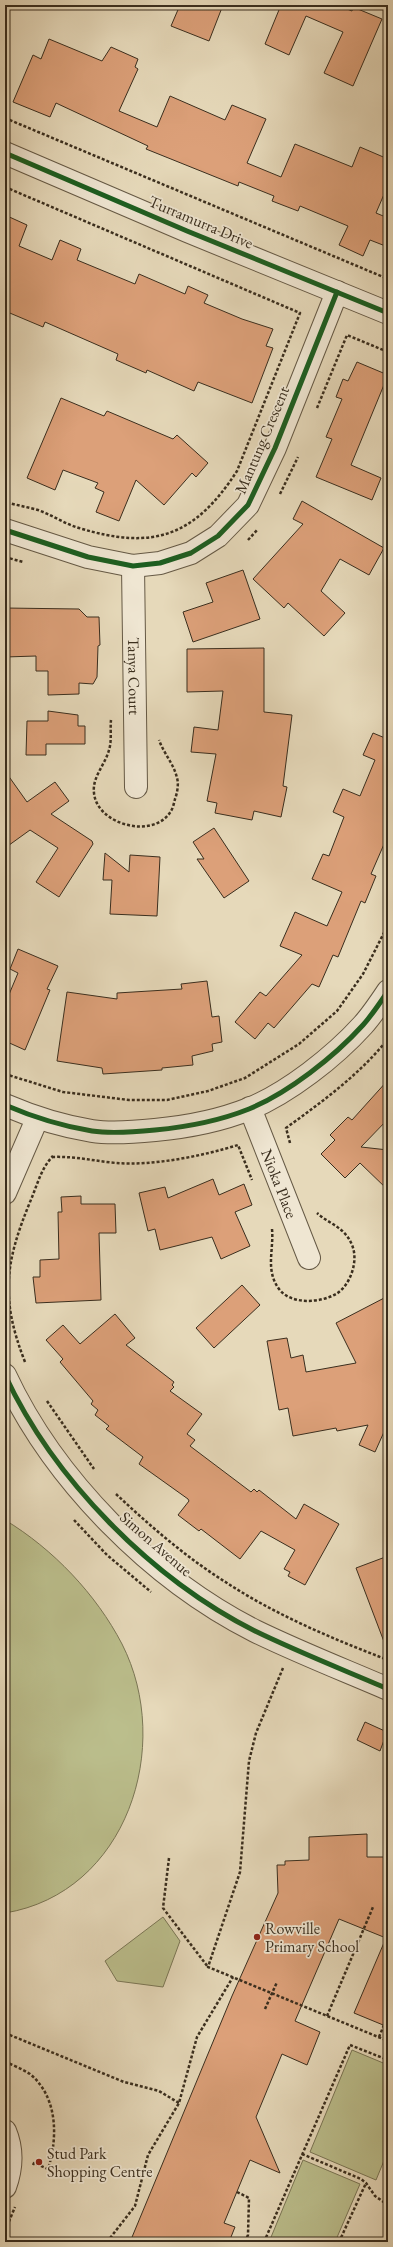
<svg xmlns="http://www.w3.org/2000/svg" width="393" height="2247" font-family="'EB Garamond',serif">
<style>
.green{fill:#bbbe8c;stroke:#7a7655}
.building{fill:#dca079;stroke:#3a2e1e}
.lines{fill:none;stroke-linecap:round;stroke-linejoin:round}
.minor-casing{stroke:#655945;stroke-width:24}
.path{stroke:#3a2e1e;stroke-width:2.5;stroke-dasharray:3 2;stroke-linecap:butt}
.minor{stroke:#efe6d2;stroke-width:22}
.cycleway-casing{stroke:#efe6d2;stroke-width:8}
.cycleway{stroke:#1b5e20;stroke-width:5}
.poi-dot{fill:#8f2418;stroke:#efe6d2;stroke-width:1.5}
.labels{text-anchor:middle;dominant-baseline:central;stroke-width:3.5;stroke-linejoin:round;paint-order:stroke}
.street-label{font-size:16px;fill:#3a2e1e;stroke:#efe6d2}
.poi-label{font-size:16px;fill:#3a2e1e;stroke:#efe6d2;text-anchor:start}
</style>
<rect width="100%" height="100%" fill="#e6d9ba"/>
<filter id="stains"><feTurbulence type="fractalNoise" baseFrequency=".005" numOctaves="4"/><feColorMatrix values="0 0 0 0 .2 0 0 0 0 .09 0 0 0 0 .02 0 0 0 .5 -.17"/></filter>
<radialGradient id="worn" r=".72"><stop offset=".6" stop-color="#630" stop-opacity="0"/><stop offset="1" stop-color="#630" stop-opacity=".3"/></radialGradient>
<g class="green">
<path d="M5,1520C53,1549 96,1594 122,1644C174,1746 127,1893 5,1913Z"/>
<path d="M163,1917L180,1941L163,1987L117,1981L105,1961Z"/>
<path d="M352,2050L388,2065V2151L376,2180L310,2152Z"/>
<path d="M303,2160L360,2184L335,2242H269Z"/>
</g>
<g class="building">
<path d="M180,5H223L209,41L171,26Z"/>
<path d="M281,5H337L352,11L353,7L382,19L353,86L324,73L343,32L306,16L289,55L265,44Z"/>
<path d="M49,39L102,61L111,47L138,59L135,67L138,69L119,111L157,127L170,96L225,120L232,105L266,119L247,163L281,177L295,144L352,167L360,147L388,159V185L376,213L388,218V247L370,240L363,256L339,245L348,226L300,206L298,211L272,201L274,196L239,182L238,186L146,149L148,146L56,103L50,117L13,102L33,55L41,59Z"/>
<path d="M5,215L27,225L19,246L52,260L60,240L81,249L77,260L135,284L139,274L185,294L188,286L208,295L204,303L242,319L273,329L266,346L273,348L252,403L198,382L194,391L147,370L146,373L116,360L118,354L45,322L43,327L5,311Z"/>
<path d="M357,362L388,375L351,465L381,478L372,500L316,477L332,439L326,437L342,399L336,397L343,379L348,381Z"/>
<path d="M61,398L104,416L107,411L173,439L177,435L208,463L196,477L192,473L164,505L136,480L119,521L96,512L104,492L95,488L98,483L63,470L55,490L27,478Z"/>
<path d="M302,501L384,548L369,575L340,559L321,591L345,613L324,636L288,603L284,608L253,579L303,524L293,519Z"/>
<path d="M243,570L260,619L193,642L183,612L213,602L206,583Z"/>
<path d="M5,608L79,609L87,617H99L100,645L98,646L97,677L93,684L79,683V694L48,695V671H36V656L5,657Z"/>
<path d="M264,648V712L292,715L283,786L287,787L281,817L254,811L252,820L215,813L217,803L207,801L216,754L191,752L194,727L218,730L223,691L187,692V649Z"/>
<path d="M48,711L78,715V726H85V744H46V755H26L27,721H48Z"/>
<path d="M388,731V835L371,874L376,876L365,903L361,901L338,957L333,955L319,987L312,984L274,1028L268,1023L255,1039L235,1022L260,992L266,996L302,955L280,946L295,912L327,926L342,892L312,879L323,854L329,856L344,817L333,812L343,789L360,796L375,760L363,755L373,733L385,738Z"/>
<path d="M5,771L27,802L55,782L69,801L51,814L92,841L93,844L59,897L36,882L58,848L30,830L5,848Z"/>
<path d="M214,828L249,881L224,898L197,859H204L193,842Z"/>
<path d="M105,853L129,872L130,855L160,857L157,916L110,914L112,880H103Z"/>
<path d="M18,949L58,966L47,989L50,990L25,1050L5,1041V1004L18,973L10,969Z"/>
<path d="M207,981L212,1017L219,1016L222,1042L212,1044L213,1051L192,1056L193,1065L162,1068V1070L103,1074L102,1068L57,1061L67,992L117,999V993L182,989L181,984Z"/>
<path d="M388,1080V1119L361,1147L388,1150V1190L360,1163L345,1178L321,1154L335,1140L330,1135L348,1117L352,1120Z"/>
<path d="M213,1179L219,1195L244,1184L252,1205L235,1212L250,1246L221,1259L212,1237L160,1250L155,1229L148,1231L139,1193L165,1187L168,1198Z"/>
<path d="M81,1196V1204H115L116,1233H99L101,1300L36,1303L33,1277H40V1260L59,1259L58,1212H62L61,1197Z"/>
<path d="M242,1285L260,1305L214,1348L196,1328Z"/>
<path d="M388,1296V1423L375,1452L359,1445L368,1425L337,1431L336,1428L293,1436L288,1408L279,1410L267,1341L287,1338L291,1358L303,1355L306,1372L356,1363L336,1323Z"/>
<path d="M115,1314L135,1338L126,1345L174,1382L172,1385L174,1387L170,1391L202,1414L187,1434L195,1440L190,1446L251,1492L254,1489L257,1492L259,1490L296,1519L304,1504L339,1524L305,1585L288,1576L290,1572L284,1569L295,1550L261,1531L240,1559L201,1529L199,1531L178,1515L189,1501L188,1499L139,1464L143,1457L106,1429L109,1426L95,1415L98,1410L91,1404L93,1401L60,1362L63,1359L46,1340L63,1325L80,1344Z"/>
<path d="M388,1556V1646L386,1647L356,1568Z"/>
<path d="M365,1722L387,1732L380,1751L357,1740Z"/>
<path d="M367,1834V1857H388V2027L354,2013L386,1938L339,1919L295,2021L320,2032L307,2065L282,2054L256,2117L280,2173L250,2160L224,2223L235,2227L229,2242H130L232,1996L278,1893L277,1865H285V1861L309,1860V1837Z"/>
</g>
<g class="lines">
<defs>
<g id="minor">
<path d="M5,153L187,231L388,313"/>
<path d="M5,530L88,557L133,566L160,563L191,553L218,536L248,505L275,448L337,292"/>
<path id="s1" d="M133,566L136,787"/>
<path d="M5,1105C33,1117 61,1126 92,1131C112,1134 135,1132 155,1130C187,1127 219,1121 249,1109C288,1093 334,1057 363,1025C372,1015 380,1003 388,991"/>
<path id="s2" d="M250,1108L309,1258"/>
<path d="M5,1193L37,1119"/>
<path d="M5,1375C54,1480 152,1579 255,1631C298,1652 344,1670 388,1689"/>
<path d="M5,2131C13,2150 12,2168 5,2187"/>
</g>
</defs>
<use href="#minor" class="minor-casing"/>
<g class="path">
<path d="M5,118L388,279"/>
<path d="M5,187L300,313L237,471C195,536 154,551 79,528C65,524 52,515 38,510C27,507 16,505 5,502"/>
<path d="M317,408L347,335L388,352"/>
<path d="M280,494L298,457"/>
<path d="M248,540L258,529"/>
<path d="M5,557L23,562"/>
<path d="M111,720C110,729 112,741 109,750C105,765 92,777 94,793C97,825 154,840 171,811C173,808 174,803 175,799C177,794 179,784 177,778C174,764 164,754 159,740"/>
<path d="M5,1074L63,1092L129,1100H167L208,1091L245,1078L299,1044L337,1011L363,974L388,925"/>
<path d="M290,1143L286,1128C323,1101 359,1075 388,1039"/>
<path d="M52,1157C75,1156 94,1161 116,1163C153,1166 202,1156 238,1145L252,1180"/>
<path d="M272,1229C274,1250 265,1270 279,1289C291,1305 320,1303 336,1294C350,1286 359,1261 352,1245C345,1227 329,1224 317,1213"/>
<path d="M25,1362C0,1298 5,1263 30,1202C37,1186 41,1168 53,1156"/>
<path d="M47,1401L94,1469"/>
<path d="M116,1494C150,1526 187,1558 227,1583C276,1615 333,1639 388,1660"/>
<path d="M74,1520L107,1555L151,1592"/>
<path d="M283,1668L256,1733L249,1761L240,1872L208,1967L388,2041"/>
<path d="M169,1858L163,1908L208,1967"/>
<path d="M265,2009L277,1982"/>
<path d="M327,2016L373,1907"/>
<path d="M5,2033L124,2082L159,2091L179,2103"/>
<path d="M379,2037L384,2025"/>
<path d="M5,2062C13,2065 22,2069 30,2074C58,2097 58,2138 48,2169L34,2163L33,2165"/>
<path d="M302,2154L361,2179L366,2183L375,2196L388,2205"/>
<path d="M237,2192L249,2198L248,2235L245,2242"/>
<path d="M5,2231L15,2207"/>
<path d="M107,2242L135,2206L148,2155L179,2103L197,2037L233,1977"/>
<path d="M264,2242L350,2045L388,2060"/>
<path d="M339,2242L366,2183"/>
</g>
<use href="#minor" class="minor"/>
<defs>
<g id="cycleway">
<path d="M5,153L187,231L388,313"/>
<path d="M5,530L88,557L133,566L160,563L191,553L218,536L248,505L275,448L337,292"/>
<path d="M5,1105C33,1117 61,1126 92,1131C112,1134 135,1132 155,1130C187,1127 219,1121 249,1109C288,1093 334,1057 363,1025C372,1015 380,1003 388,991"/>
<path d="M5,1375C54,1480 152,1579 255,1631C298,1652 344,1670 388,1689"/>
</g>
</defs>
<use href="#cycleway" class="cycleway-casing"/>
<use href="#cycleway" class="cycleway"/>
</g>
<g class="poi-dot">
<circle cx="257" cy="1937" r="4"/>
<circle cx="39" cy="2162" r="4"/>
</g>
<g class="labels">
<g class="street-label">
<text transform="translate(201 222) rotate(23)">Turramurra Drive</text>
<text transform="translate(262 440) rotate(-67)">Mantung Crescent</text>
<text stroke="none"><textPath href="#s1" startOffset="110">Tanya Court</textPath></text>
<text stroke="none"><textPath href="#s2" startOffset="81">Nioka Place</textPath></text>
<text transform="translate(156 1544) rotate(41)">Simon Avenue</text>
</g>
<g class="poi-label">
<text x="265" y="1928">Rowville<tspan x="265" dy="18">Primary School</tspan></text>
<text x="47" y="2153">Stud Park<tspan x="47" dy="18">Shopping Centre</tspan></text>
</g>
</g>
<rect width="393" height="2247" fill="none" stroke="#e6d9ba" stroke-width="20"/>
<rect x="6" y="6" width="381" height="2235" fill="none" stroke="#3a2e1e" stroke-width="2"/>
<rect x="10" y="10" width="373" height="2227" fill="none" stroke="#3a2e1e"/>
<rect width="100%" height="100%" filter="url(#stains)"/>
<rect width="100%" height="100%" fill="url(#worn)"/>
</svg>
